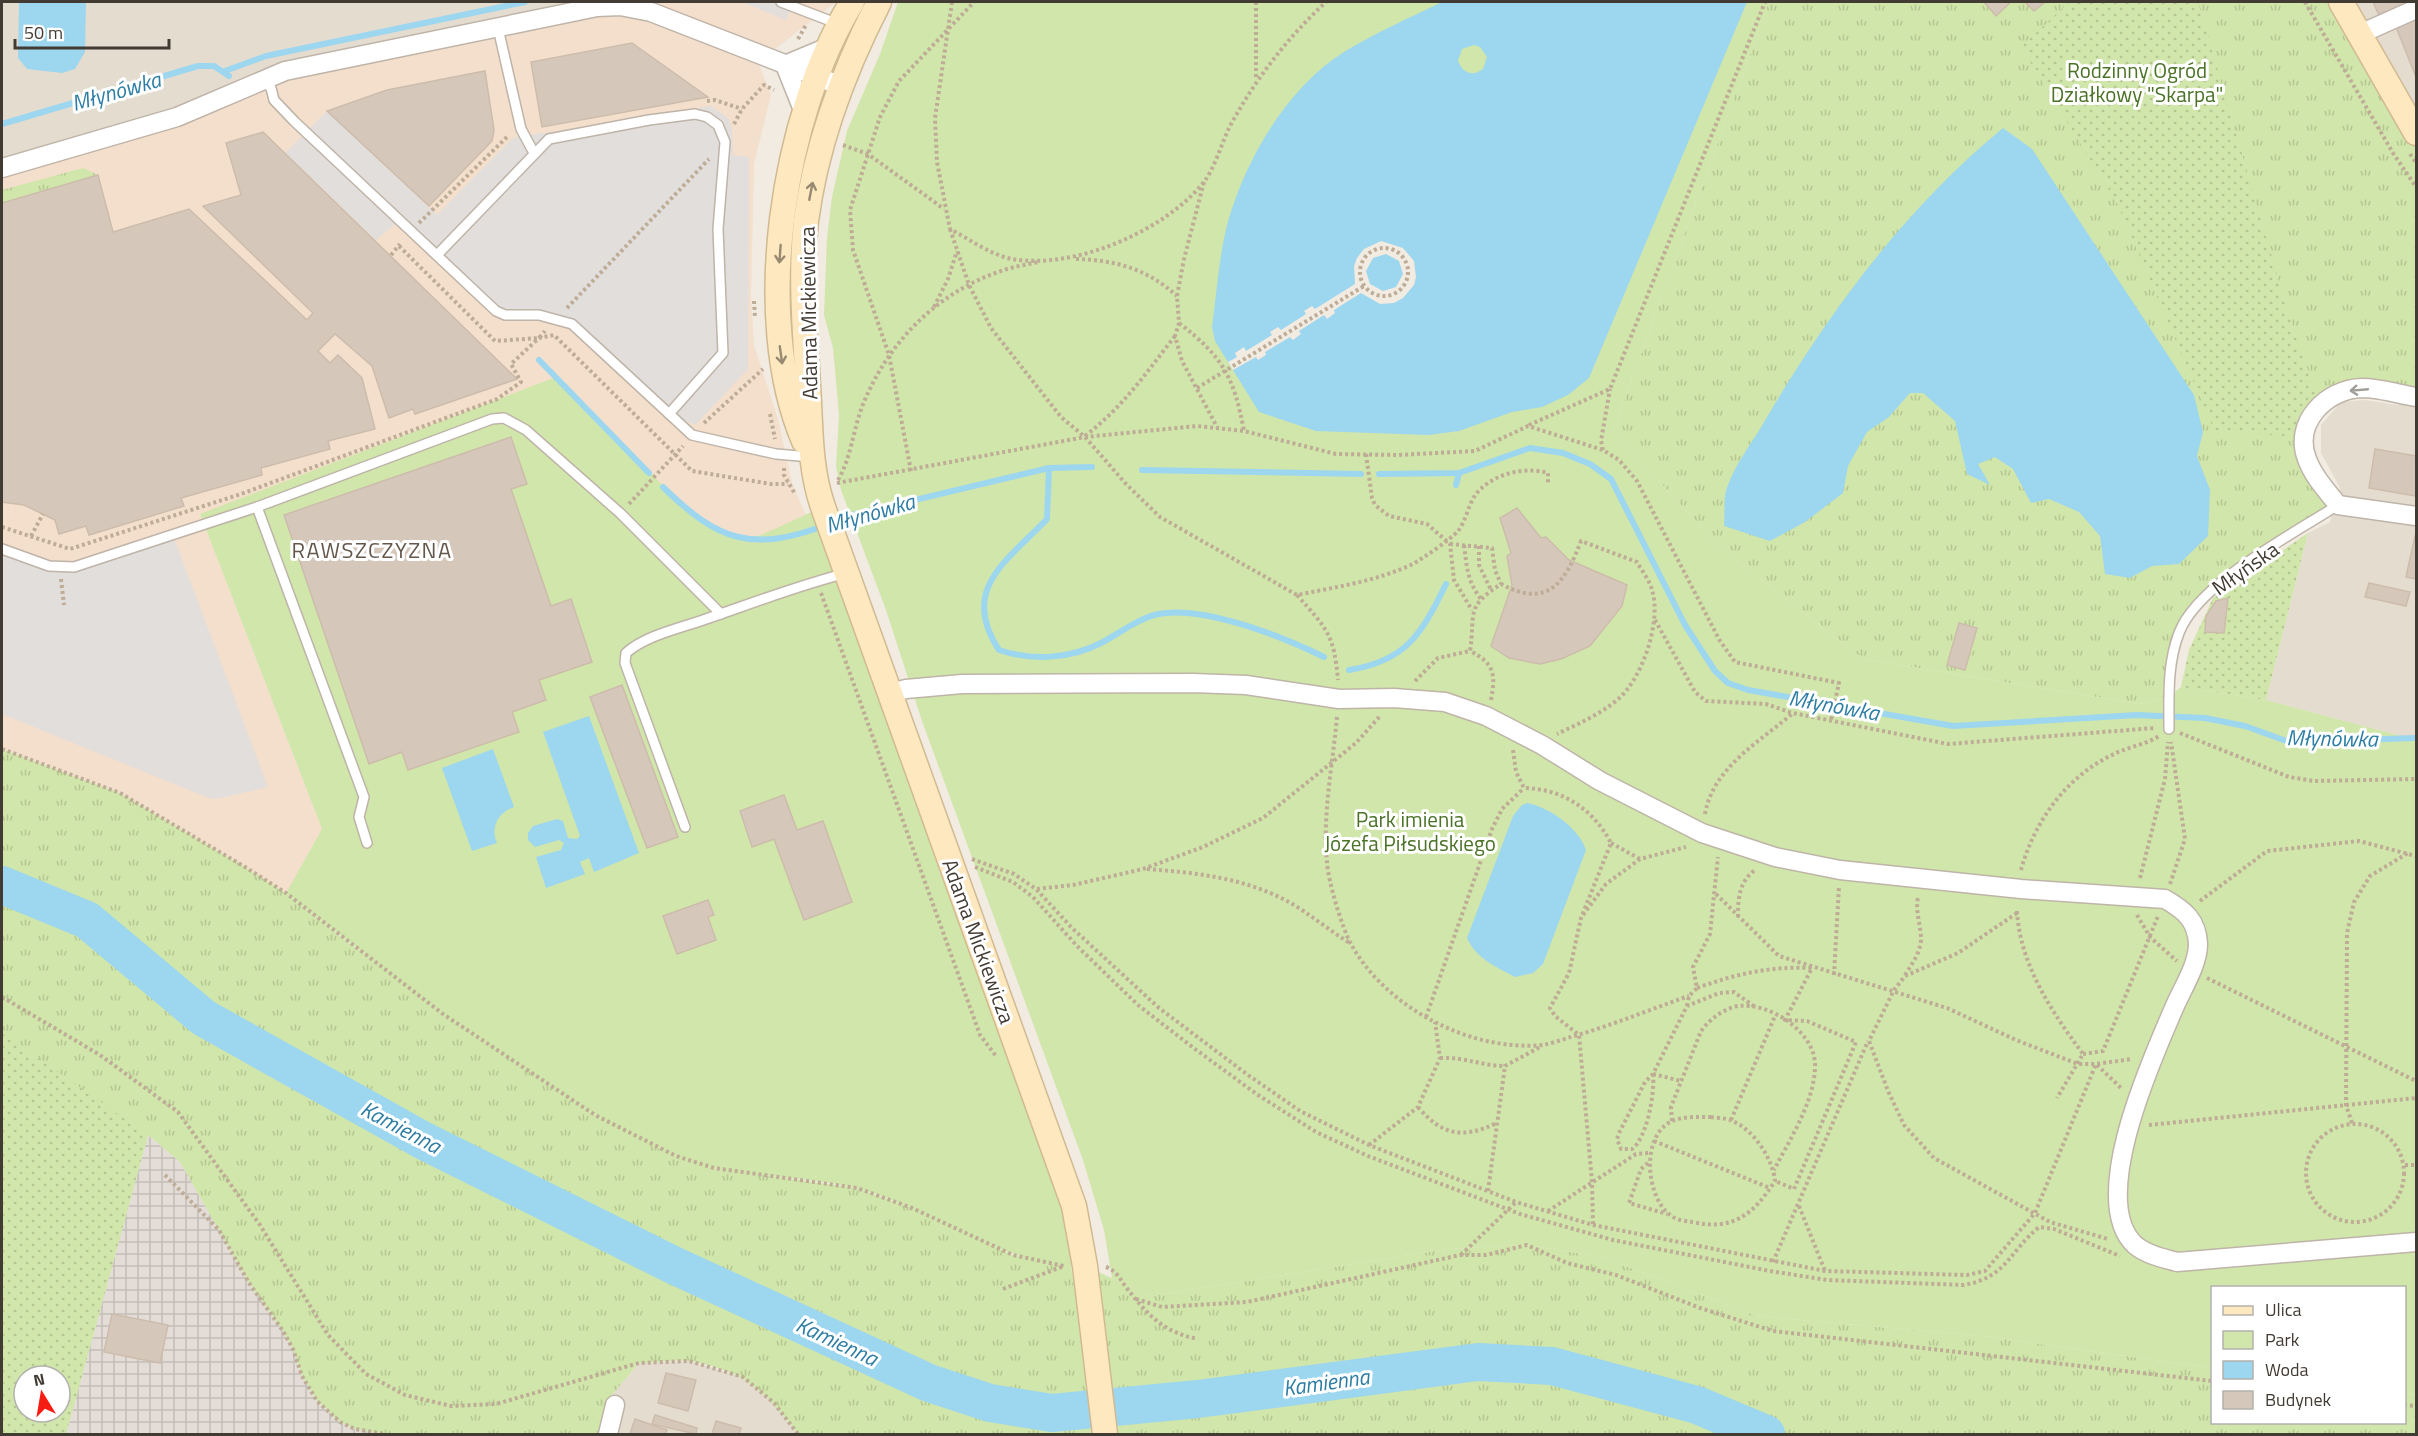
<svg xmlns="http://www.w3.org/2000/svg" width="2418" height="1436" font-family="'Titillium Web',sans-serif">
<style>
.residential{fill:#e5dcd0}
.commercial{fill:#f4dfcc}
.industrial{fill:url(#industrial-grid)}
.grass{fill:url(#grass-tufts);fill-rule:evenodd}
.park{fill:#d1e6aa}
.garden{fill:url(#garden-dots);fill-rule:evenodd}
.parking{fill:#e1dedb}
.water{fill:#9dd6ef;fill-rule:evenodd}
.pier{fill:#f1ebe2;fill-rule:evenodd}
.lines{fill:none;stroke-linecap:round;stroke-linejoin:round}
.stream{stroke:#9dd6ef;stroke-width:6}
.river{stroke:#9dd6ef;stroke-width:38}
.building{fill:#d5c8bb;stroke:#cdbcab;stroke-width:1.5}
.lane-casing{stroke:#bfb4a8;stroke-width:12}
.street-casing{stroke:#bfb4a8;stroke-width:21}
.secondary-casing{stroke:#d1ba92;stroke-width:27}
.path{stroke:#beac96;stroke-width:4;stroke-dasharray:3 3;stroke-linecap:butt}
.lane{stroke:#fff;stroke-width:9}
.street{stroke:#fff;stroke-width:18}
.secondary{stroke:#fee8bf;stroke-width:24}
.oneway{stroke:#978972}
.oneway2{stroke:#a09d99}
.labels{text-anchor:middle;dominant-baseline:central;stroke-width:6;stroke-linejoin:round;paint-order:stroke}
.park-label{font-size:21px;fill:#4b7227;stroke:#fff}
.street-label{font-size:21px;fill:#423b33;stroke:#fff}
.water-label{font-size:22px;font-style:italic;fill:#2d7da4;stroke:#fff}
.neighbourhood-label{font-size:22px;letter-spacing:1.5px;fill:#65574a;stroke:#fff}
</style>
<defs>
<pattern id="industrial-grid" width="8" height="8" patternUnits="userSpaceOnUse" patternTransform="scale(1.5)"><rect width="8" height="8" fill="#e3dcd7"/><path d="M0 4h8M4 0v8" fill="none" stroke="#c4beb9"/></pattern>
<pattern id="grass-tufts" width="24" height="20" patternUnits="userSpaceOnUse" patternTransform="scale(1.5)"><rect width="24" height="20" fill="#d1e6aa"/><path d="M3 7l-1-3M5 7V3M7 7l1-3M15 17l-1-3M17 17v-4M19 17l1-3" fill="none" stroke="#b5c693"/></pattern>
<pattern id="garden-dots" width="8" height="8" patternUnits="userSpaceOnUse" patternTransform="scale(1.5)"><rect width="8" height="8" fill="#d1e6aa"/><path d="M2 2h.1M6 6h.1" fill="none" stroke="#b5c693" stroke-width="1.8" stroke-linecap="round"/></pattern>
</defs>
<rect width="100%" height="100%" fill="#f1ebe2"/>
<g class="residential">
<path d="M2,2H651V12L2,168Z"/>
<path d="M2341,2H2416V133Z"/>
<path d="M2416,365V738L2401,736L2266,700L2308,533L2330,522L2340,488L2321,453V425L2341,402L2364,400L2398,405Z"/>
<path d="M689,1361L743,1377L774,1403L798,1434H604L612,1395L639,1363Z"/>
</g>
<path class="commercial" d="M651,2H836L758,62L771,95L754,164L751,297L754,345L778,419L792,483L807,518L746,540L723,533L705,524L685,508L649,473L200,514L322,829L286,893L120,793L2,749V168L263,80L597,7L651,11Z"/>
<path class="industrial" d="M148,1135L180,1162L249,1283L283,1331L293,1349L302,1376L317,1401L340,1422L355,1429L384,1434H66Z"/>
<g class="grass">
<path d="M1769,2H2341L2416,133V397L2338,394L2304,438L2338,505L2212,587L2179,633L2170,696L2139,704L1863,659L1720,548L1613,431Z"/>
<path d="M83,168L98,175L2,203V190Z"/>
<path d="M2,749L120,793L245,867L286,893L350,944L595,1115L676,1156L714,1168L857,1188L912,1208L1013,1255L1071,1267L1100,1434H798C765,1392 745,1371 690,1361C675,1359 655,1363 639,1363L612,1395L604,1434H384L355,1429L340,1422L317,1401L302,1376L293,1349L283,1331L249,1283L180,1162L148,1135L66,1434H2ZM24,1376H60V1412H24Z"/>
<path d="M1527,1245L1602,1257L1757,1316L1992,1337L2212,1368V1422H2404L2405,1394L2416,1395V1434H1105L1085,1266L1152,1296L1447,1249Z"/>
</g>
<g class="park">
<path d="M898,2H1769L1613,431L1720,548L1863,659L2139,704L2170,696L2181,687L2266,700L2401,736L2416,738V1395L2405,1394L2404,1288H2212V1368L1992,1337L1757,1316L1602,1257L1527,1245L1447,1249L1152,1296L1112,1278L1104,1230L1083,1160L922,721L886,610L841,490L836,467L839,415L833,348L824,315L827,238L832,197L847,131L880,54Z"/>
<path d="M556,377L685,508C699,519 726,541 746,539C759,538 808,513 823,507L1082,1246L1071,1267C1001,1261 941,1216 876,1194C812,1172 740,1182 676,1156C623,1135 575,1102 527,1070C444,1015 364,955 286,893L322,829L200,514Z"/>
</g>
<g class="garden">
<path d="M2069,2H2198L2289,316L2320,404L2304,438L2214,430L2117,203L2021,47Z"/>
<path d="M2308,533L2266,700L2181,687L2189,650L2213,598Z"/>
<path d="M2,1033L148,1135L66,1434H2ZM24,1376H60V1412H24Z"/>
</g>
<g class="parking">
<path d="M742,2H792V5L786,20Z"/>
<path d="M711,106L728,118L732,128L733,155L749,157L748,369L695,425L669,414L572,324L505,315L400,220L376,240L285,153L327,111L437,215L513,138Z"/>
<path d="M172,533L268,787L217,799L209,798L2,714V549L60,568Z"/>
</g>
<g class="water">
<path d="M19,2H86L85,52L75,69L62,73L27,69L18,58Z"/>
<path d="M1442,2H1747L1589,378L1568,395L1542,407L1512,412L1459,431L1428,435L1316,431L1259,412L1215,341L1212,327C1217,291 1219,253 1229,218C1247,157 1288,87 1344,52C1375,33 1409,18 1442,2ZM1474,45L1480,47L1487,57L1483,69C1472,77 1463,73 1458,61L1462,49Z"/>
<path d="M2003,128L2032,149L2194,395L2203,432L2197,456L2210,490L2208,536L2179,564L2152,566L2130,578L2105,574L2100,536L2079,512L2049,499L2031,503L2013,469L1995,457L1978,464L1990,485L1967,474L1955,421L1923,393H1910L1889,417L1867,432L1848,466L1843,493L1805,522L1770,541L1724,526C1725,513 1723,496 1728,485C1736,462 1755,439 1767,417C1831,309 1905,209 2003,128Z"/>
<path d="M589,716L639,853L594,872L589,858L580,862L585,874L546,888L536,857L561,850L564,843L559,840L535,847L528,840V833L533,826L557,819L563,821L568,838L577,839L580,836L543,732Z"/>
<path d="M493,749L514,807C498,812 490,828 497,843L472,851L442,768Z"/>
<path d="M1527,803C1549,807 1579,828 1586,850L1543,964L1533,973L1515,977C1497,967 1476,959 1467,938L1513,816L1522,805Z"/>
</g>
<path class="pier" d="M1381,241L1403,248L1414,261L1416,277L1414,285L1403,298L1394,303L1380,304L1361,293L1334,310L1335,313L1327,319L1324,315L1299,331L1301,334L1293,340L1290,337L1265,352L1266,355L1258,360L1256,357L1233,370L1228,362L1237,357L1235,353L1244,347L1246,351L1272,335L1270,332L1278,327L1281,330L1306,314L1304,311L1312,306L1315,309L1355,284L1354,266L1357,258L1364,249ZM1386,254L1399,261L1403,274L1396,287L1383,291L1370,284L1366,271L1373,258Z"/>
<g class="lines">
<g class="stream">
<path d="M225,71L266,56L525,2"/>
<path d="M2,124L198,66H214L229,76"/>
<path d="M539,360L649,473"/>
<path d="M1049,468L1047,519C1007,561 959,589 999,650C1032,661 1070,659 1101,643C1120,633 1137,619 1158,614C1204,605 1283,637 1324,657"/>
<path d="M1142,470L1361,474"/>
<path d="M1379,474L1459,473L1530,448L1563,453L1590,464L1611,479L1685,625L1715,671L1728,683L1748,690L1953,726L2137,715L2205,718L2245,726L2289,742L2416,738"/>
<path d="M1456,485L1459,473"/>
<path d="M663,487C718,541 752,553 826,525"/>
<path d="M835,521L852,515L1049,468L1092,467"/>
<path d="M1349,670C1407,661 1422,633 1446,584"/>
</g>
<path class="river" d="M2,885L87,920L204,1018L424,1141L673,1265L929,1383L990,1403L1052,1413L1198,1399L1478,1362L1552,1366L1697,1405L1766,1434"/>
</g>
<g class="building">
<path d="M1984,2H2011L1996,16Z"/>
<path d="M2025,2H2045L2034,11Z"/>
<path d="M2373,2H2410L2379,15Z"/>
<path d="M2416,12V77L2394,22Z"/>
<path d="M632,43L708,97L542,127L531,62Z"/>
<path d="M485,71L494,130L492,141L429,206L327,111L387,90Z"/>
<path d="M263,132L517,379L415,414L413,409L389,418L372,366L335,334L318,351L330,363L338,355L362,378L375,429L328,441L330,449L261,468L262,475L181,498L184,506L89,535L86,526L59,534L55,520L24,505L2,502V203L98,175L113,232L189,209L307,320L313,313L203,206L241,195L226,143Z"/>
<path d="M511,437L527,484L511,489L551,606L571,599L592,662L539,680L546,700L512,712L519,732L408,770L402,752L369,764L284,515Z"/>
<path d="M2375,449L2416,456V496L2369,488Z"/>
<path d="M1517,508L1541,538L1546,537L1569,560L1627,585L1622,606L1590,646L1561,659L1540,664L1509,658L1491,646L1512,585L1507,556L1511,553L1500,518Z"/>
<path d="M2415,536H2416V579L2406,577Z"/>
<path d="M2369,583L2410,592L2406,606L2365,597Z"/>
<path d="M2228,598L2224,633L2205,632L2206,616L2216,601Z"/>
<path d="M1959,623L1977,628L1965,670L1947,665Z"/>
<path d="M622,685L678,837L647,848L590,697Z"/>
<path d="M784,795L797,830L823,821L852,902L804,920L774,839L752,847L740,811Z"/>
<path d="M708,900L714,915L708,917L716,940L677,954L663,916Z"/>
<path d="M112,1314L168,1325L160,1363L104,1352Z"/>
<path d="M666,1373L696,1380L688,1411L658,1403Z"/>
<path d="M655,1415L697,1428L696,1434L652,1424Z"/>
<path d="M635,1419L667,1430L665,1434H630Z"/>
<path d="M716,1421L741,1428L739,1434H712Z"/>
</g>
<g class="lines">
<defs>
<g id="lane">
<path d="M781,2L841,25"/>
<path d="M498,28L521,129L534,153"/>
<path d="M263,80L271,88L274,100L294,121L496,311L505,315H539L572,324L692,435L776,454L811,457"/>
<path d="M438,254L549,139L649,120L695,114L707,117L718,125L725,142L718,229L723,353L669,414"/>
<path d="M257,507L364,797L359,817L367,843"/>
<path d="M2,549L49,566L74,567L257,507L492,419L504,418L526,430L620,513L721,614"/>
<path d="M2169,729C2169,697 2167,664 2179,633C2197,584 2293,534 2338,505"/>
<path d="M685,827L625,663L626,653C646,635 681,628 706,619C753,603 799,585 847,573"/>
</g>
<g id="street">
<path d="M2360,34L2416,9"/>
<path d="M785,65L805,115"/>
<path d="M785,65L828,47"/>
<path d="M2,168L177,117L285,71L597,7L620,6L651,12L841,86"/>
<path d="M2416,397C2399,394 2379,388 2362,388C2326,389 2293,423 2307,459C2313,476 2327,491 2338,505L2416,516"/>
<path d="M890,693L906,689L962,684L1193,683L1246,685L1339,699L1394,698L1445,702L1486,716L1542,745L1600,781L1702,833L1775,857L1840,870L2021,889L2165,899C2184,910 2197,920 2198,944C2198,965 2182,989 2174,1008C2153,1057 2087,1200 2135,1245C2147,1255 2163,1258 2177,1262L2416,1242"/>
<path d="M608,1434L615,1405"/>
</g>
<g id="secondary">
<path d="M879,2C844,70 816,144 806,221C800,275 805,331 808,385C811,427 809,467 823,507L1074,1206L1085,1266L1105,1434"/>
<path d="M2341,2L2416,133"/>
<path d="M804,441C751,317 783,115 852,2"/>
</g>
</defs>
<use href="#lane" class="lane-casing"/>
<use href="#street" class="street-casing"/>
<use href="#secondary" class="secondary-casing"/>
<g class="path">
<path d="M952,2L935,118L937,162L950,229C969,239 991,255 1012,259C1074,270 1165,231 1204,182C1215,167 1221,145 1229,128C1254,81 1287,38 1326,2"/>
<path d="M1256,2V79"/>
<path d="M2305,2L2393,153L2416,187"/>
<path d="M798,39L806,25"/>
<path d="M707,101L715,100L742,109"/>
<path d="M734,124L742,109L764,85L774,90"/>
<path d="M843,145L868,154L944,209"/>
<path d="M2410,154L2416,163"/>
<path d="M1204,182L1184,259L1177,296L1179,323L1175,336L1182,361L1217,427"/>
<path d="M419,223L508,136"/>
<path d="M950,229L969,285L991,328L1061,417L1085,437L1126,484L1160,517L1297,595C1336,587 1377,581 1413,564C1423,558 1450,540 1458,531C1466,521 1468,505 1476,494C1492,474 1524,466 1548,473V485"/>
<path d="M399,246L495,341L539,338L545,331"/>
<circle cx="1384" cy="272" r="24"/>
<path d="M391,255L400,244"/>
<path d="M1076,259C1116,260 1147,269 1177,296"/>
<path d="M754,301L755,318"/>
<path d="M934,307L948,279L957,251"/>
<path d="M567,308L709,159"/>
<path d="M1179,323C1223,357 1234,377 1244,431"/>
<path d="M1197,388L1364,286"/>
<path d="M770,414L775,439"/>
<path d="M704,423L763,369"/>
<path d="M1529,425L1610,389L1765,2"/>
<path d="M1085,436C1122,408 1147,372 1175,336"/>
<path d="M1603,450L1601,441L1610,389"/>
<path d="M1366,454L1372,498L1375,505L1389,516L1427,524L1450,544L1454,580L1472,610"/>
<path d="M784,468V475L795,494"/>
<path d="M911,471L889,355L853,250L850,210L880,117L899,81L974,2"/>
<path d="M838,480C851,458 853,431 862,407C886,345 935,294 998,272C1011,267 1025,265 1038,262"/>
<path d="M837,483L1085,437L1197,426L1244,431L1336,454L1398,455L1475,451L1528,426L1603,450L1619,460L1637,481L1720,641L1735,662L1839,683L1831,720"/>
<path d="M629,504L683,446"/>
<path d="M2,527L70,549L241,494L497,399L521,382L511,364L539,338L554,335L692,471L771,484H788"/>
<path d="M31,536L43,514"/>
<path d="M1450,544L1492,548L1495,570L1501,584"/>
<path d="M1464,545C1467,567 1467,581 1481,599"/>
<path d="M1479,546V565L1491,590"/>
<path d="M61,579L64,605"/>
<path d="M821,593L980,1035L996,1056"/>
<path d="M1297,595C1327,629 1334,634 1338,680"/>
<path d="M1655,620L1695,692L1706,701L1766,704L1792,713"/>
<path d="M1415,681L1438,658L1470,651"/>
<path d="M1491,700C1496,674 1494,663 1470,651C1476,613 1464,608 1501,584C1548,609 1565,583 1581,541L1637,562C1642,571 1650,581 1652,590C1662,621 1642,680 1617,700C1599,715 1578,724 1557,734"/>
<path d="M1337,717C1333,762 1322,817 1327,862C1328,881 1342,928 1351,944C1386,1008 1471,1052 1543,1045C1553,1043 1564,1039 1574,1036C1613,1025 1651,1009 1689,996"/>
<path d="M2180,733L2289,777L2314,781L2416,779"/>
<path d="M2,749L120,793L245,867L286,893L443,1014L595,1115L676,1156L714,1168L857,1188L912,1208L1013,1255L1064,1266"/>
<path d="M1513,750L1516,772L1524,788C1563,789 1593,809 1611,843L1581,918L1569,973L1550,1008L1555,1016L1579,1035L1592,1182L1593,1225"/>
<path d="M1705,814C1713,767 1761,741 1793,713L1948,744L2155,728"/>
<path d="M1611,843L1640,859"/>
<path d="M972,859L1014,874L1036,889L1072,928L1159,1008L1248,1075L1300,1111L1369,1145L1516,1202L1593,1225L1825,1271L1967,1275L1985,1271L2035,1213L2096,1064L2122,1089"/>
<path d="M975,867L1013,882L1033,897L1077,946L1138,1005L1195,1049L1258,1095L1316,1132L1368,1156L1520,1214L1613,1240L1770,1271L1827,1280L1964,1285C2007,1277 2009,1252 2039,1227L2054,1229L2120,1256"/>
<path d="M1147,869C1201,873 1255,879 1302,910C1318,921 1334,933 1351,944"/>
<path d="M2021,870C2034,822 2066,777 2112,755C2127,747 2145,745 2159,736"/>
<path d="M2140,878L2165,779L2168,742"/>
<path d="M2170,884L2185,839L2171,742"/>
<path d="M1037,889L1073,885L1143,869L1203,847L1263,818L1356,743L1380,716"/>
<path d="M1716,894L1779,956L1947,1008L2016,1040L2078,1064H2096L2132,1059"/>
<path d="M2200,901L2267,851L2359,841L2416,856"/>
<path d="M2017,911C2020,965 2052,1012 2083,1054L2057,1098"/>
<path d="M2017,913L1958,953L1905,976L1894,990L1869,1041L1888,1091L1904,1125L1934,1158L2050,1222L2108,1239"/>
<path d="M1583,915L1606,884L1640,859L1686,847"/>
<path d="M2137,915L2150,937L2177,961"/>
<path d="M1738,917C1738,898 1739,882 1755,870"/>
<path d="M1834,975L1839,886"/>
<path d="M1905,975C1912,964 1920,953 1921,940C1921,925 1915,912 1918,897"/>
<path d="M2207,978L2416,1081"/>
<path d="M1697,988C1736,974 1770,966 1812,968L1785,1020L1807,1021L1856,1042L1794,1189L1775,1181"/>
<path d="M2,997L100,1055L178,1112L260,1225L328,1335L366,1374L405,1395L451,1406L496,1404L639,1363L689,1361L743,1377L774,1403L798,1434"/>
<path d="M1687,1006L1689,996L1697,988L1693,967L1710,934L1718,857"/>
<path d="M1426,1017L1492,829L1502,809L1524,788"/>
<path d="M2083,1054L2103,1051L2158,916"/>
<path d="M1440,1058C1467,1057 1481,1066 1505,1066"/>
<path d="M1653,1074C1655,1093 1647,1138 1632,1149H1621L1617,1139L1619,1133L1645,1082L1653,1074L1687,1006L1719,993L1734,992L1755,1007"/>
<path d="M1653,1074L1681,1081"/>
<path d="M1418,1107C1443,1136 1462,1139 1497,1123"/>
<path d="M1711,1117C1717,1118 1725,1118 1730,1120C1753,1128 1773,1159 1775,1181C1753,1215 1733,1231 1692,1222C1685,1221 1676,1220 1670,1215C1647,1198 1640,1139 1670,1122C1681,1116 1699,1117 1711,1117Z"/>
<path d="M1731,1120L1775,1016"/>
<path d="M1672,1121L1671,1107L1701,1031C1710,1019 1723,1009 1738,1006C1769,1002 1814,1031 1815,1064C1816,1099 1790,1139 1774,1170"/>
<path d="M2352,1123L2346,1105L2347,933L2354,902L2370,876L2408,853"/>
<circle cx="2355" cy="1173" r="49"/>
<path d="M2149,1125L2416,1098"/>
<path d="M1654,1141L1770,1188"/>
<path d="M1369,1145L1418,1107L1440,1058L1435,1022"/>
<path d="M1648,1163L1641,1169L1629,1203L1667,1214"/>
<path d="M2405,1165H2416"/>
<path d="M165,1175L219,1230L249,1283L283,1331L293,1349L302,1376L317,1401L340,1422L355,1429L384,1434"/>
<path d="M1488,1191L1505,1066L1542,1046"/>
<path d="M1799,1206L1825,1271"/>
<path d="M1548,1211L1636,1154L1649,1153"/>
<path d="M1461,1255L1516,1202"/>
<path d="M1773,1262L1868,1041"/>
<path d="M1106,1267C1115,1270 1120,1278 1125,1286C1147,1314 1162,1332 1198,1339"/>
<path d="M1003,1289L1064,1266"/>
<path d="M1136,1299L1162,1307L1247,1302L1460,1255H1486L1527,1245L1567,1263L1616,1275L1700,1308L1773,1331L2212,1381"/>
<path d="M2404,1405L2416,1406"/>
</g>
<use href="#lane" class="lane"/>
<use href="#street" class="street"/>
<use href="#secondary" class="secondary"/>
</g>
<defs><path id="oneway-shaft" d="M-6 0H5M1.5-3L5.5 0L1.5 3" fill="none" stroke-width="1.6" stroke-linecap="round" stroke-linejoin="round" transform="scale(1.5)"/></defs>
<g class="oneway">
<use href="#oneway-shaft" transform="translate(811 191) rotate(-79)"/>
<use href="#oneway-shaft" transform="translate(780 254) rotate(94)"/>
<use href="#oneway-shaft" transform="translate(781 355) rotate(82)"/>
</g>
<use class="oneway2" href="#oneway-shaft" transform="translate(2359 390) rotate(175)"/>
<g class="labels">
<g class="park-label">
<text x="2137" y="70">Rodzinny Ogród<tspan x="2137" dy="24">Działkowy "Skarpa"</tspan></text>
<text x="1410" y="819">Park imienia<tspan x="1410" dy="24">Józefa Piłsudskiego</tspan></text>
</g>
<g class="street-label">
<text transform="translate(808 313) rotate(-91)">Adama Mickiewicza</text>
<text transform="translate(2245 568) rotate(-35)">Młyńska</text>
<text transform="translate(979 941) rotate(70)">Adama Mickiewicza</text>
</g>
<g class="water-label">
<text transform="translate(116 91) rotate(-16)">Młynówka</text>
<text transform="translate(870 513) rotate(-16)">Młynówka</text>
<text transform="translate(1834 705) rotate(10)">Młynówka</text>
<text transform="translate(2332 738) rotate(1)">Młynówka</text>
<text transform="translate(401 1127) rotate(28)">Kamienna</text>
<text transform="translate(837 1341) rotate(25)">Kamienna</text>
<text transform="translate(1326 1382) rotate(-8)">Kamienna</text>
</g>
<g class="neighbourhood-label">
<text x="372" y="550">RAWSZCZYZNA</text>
</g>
</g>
<rect width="2418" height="1436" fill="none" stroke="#423b33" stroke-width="6"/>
<rect x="2211" y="1286" width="195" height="138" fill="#ffffff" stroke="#b3b1ad" stroke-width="1.5"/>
<rect x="2223" y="1306" width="30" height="9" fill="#fee8bf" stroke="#b3b1ad" stroke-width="1.5"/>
<text x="2265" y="1316" font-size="18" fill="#423b33">Ulica</text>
<rect x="2223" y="1331" width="30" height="18" fill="#d1e6aa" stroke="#b3b1ad" stroke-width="1.5"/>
<text x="2265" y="1346" font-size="18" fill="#423b33">Park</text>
<rect x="2223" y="1361" width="30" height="18" fill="#9dd6ef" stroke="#b3b1ad" stroke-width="1.5"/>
<text x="2265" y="1376" font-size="18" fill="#423b33">Woda</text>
<rect x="2223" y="1391" width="30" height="18" fill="#d5c8bb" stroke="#b3b1ad" stroke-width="1.5"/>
<text x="2265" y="1406" font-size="18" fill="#423b33">Budynek</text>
<g transform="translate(42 1394) rotate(349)"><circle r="28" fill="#ffffff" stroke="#b3b1ad" stroke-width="1.5"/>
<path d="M0-4.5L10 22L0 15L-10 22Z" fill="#f81d12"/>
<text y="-9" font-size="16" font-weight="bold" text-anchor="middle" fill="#423b33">N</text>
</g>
<path d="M15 39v9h154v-9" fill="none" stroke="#423b33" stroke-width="3"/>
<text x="24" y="39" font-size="18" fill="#423b33" stroke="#ffffff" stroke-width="4.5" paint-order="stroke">50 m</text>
</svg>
